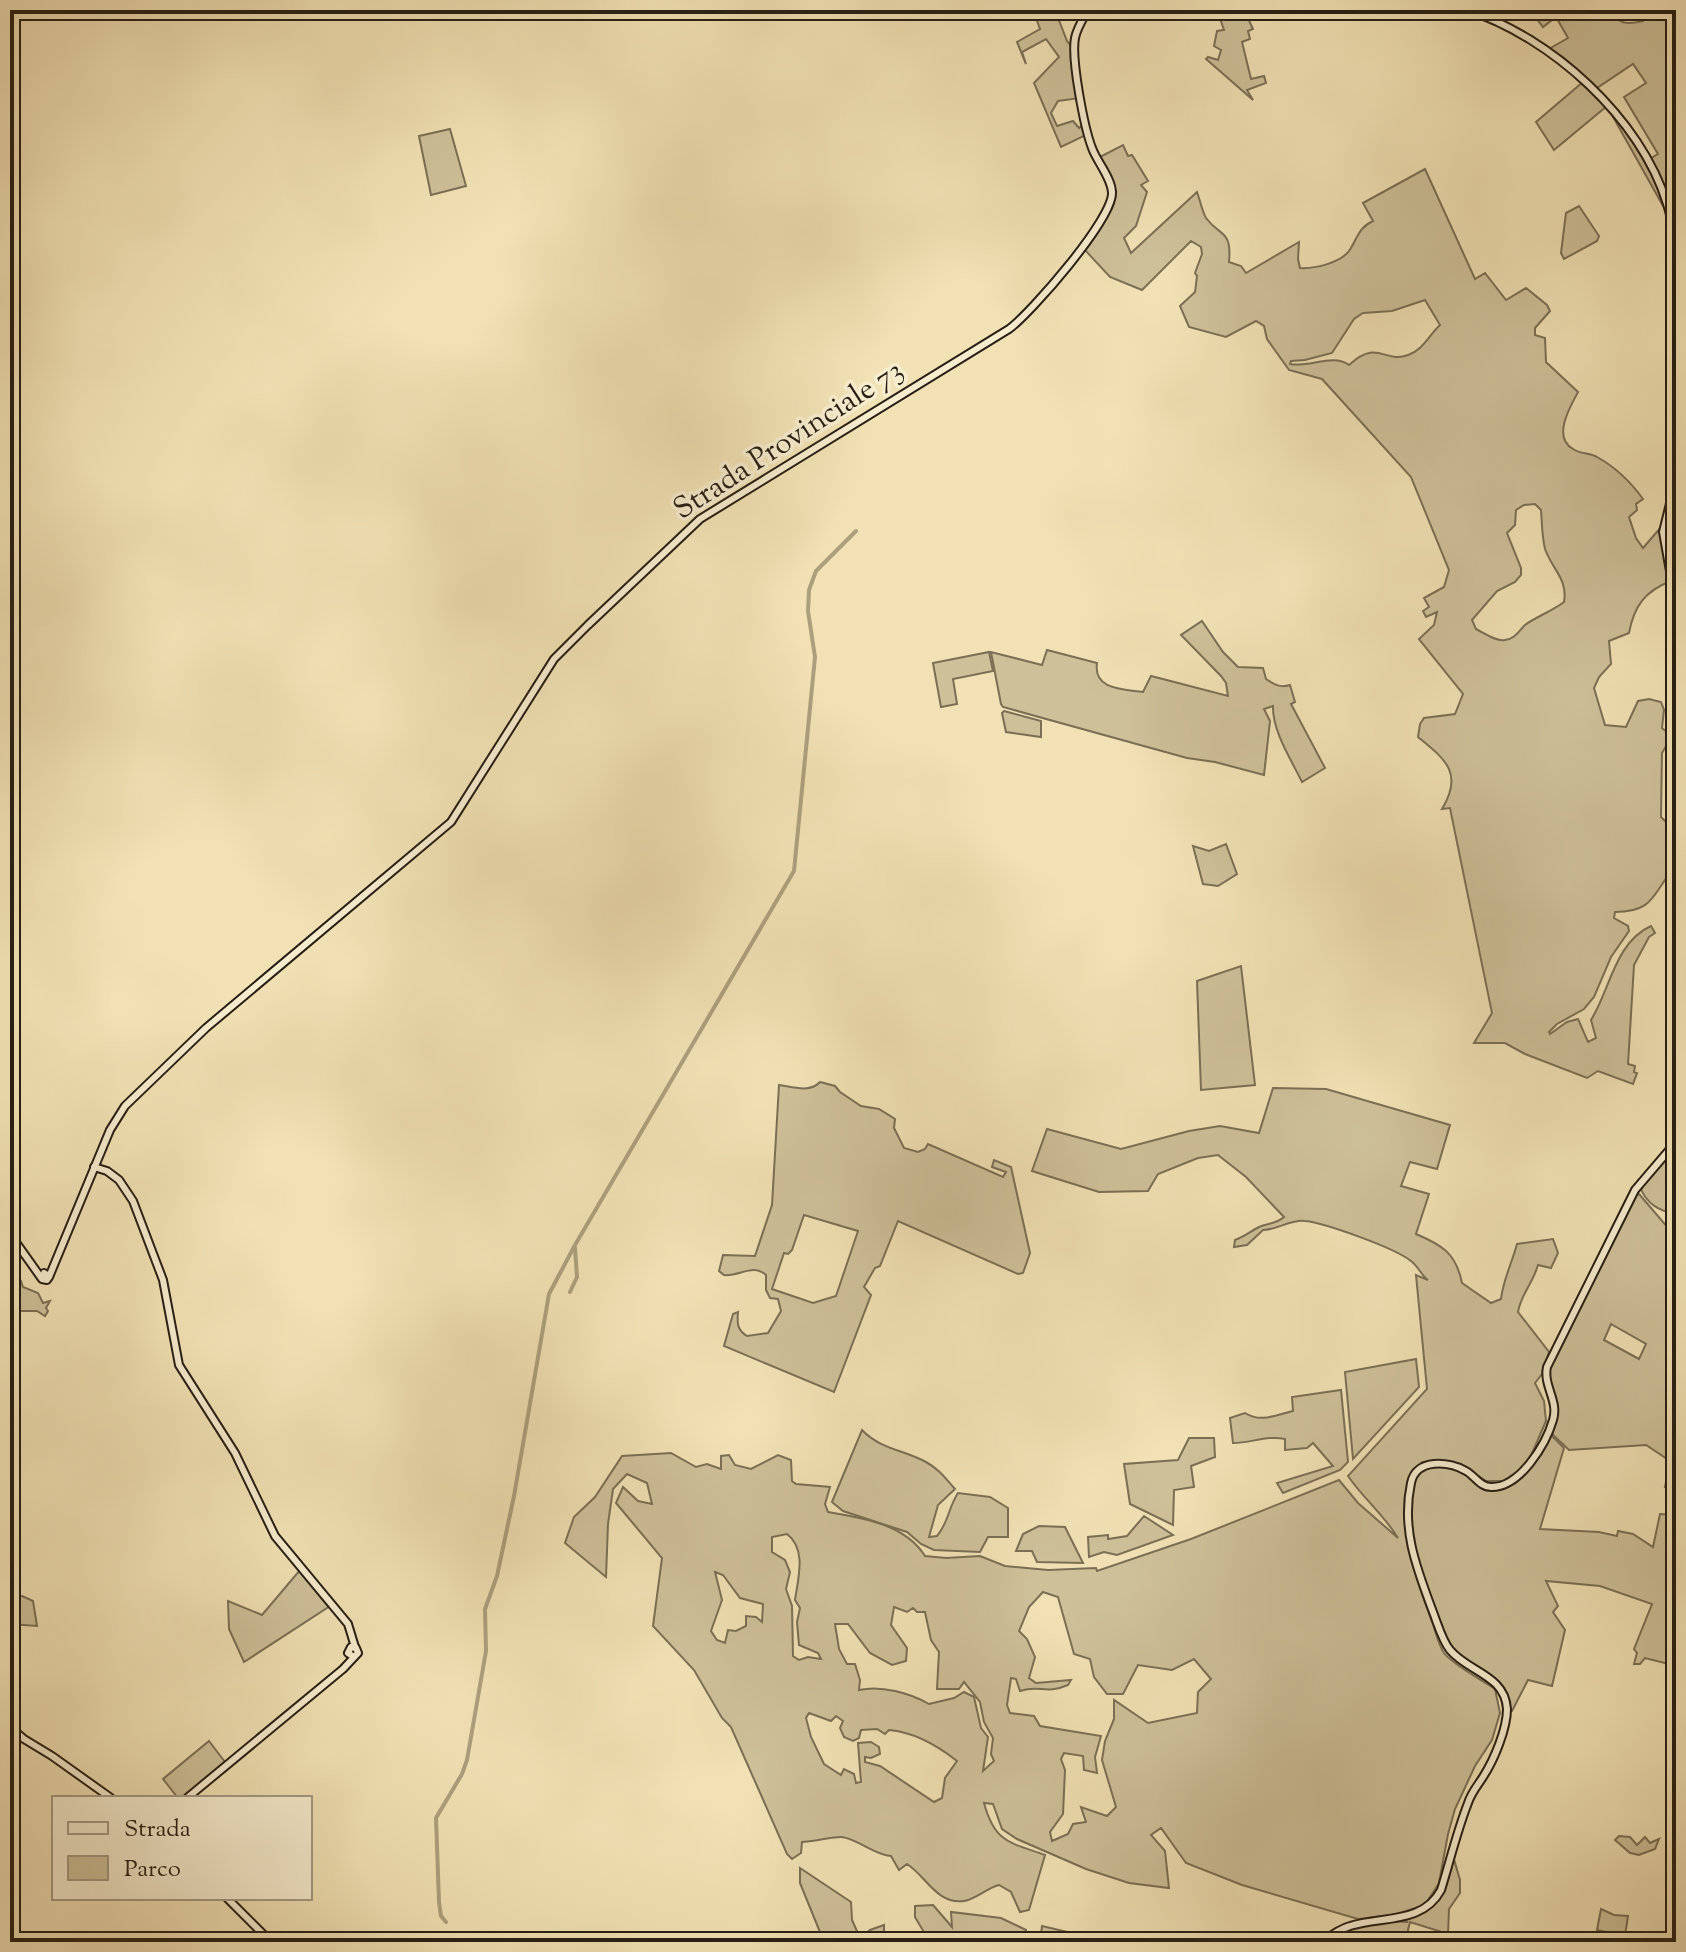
<svg xmlns="http://www.w3.org/2000/svg" width="1686" height="1952" font-family="'Sorts Mill Goudy',serif">
<style>
.green{fill:#cec099;stroke:#7a6f56;stroke-width:2;fill-rule:evenodd}
.lines{fill:none;stroke-linecap:round;stroke-linejoin:round}
.canal{stroke:#ac9f7e;stroke-width:4}
.secondary-casing{stroke:#261e14;stroke-width:10}
.secondary{stroke:#f6ecce;stroke-width:6}
.labels{text-anchor:middle;dominant-baseline:central;stroke-width:7;stroke-linejoin:round;paint-order:stroke}
.street-label{font-size:30px;fill:#261e14;stroke:#f6ecce}
</style>
<rect width="100%" height="100%" fill="#f1e1b4"/>
<filter id="stains"><feTurbulence type="fractalNoise" baseFrequency=".0025" numOctaves="4"/><feColorMatrix values="0 0 0 0 .2 0 0 0 0 .09 0 0 0 0 .02 0 0 0 .5 -.17"/></filter>
<radialGradient id="worn" r=".72"><stop offset=".6" stop-color="#630" stop-opacity="0"/><stop offset="1" stop-color="#630" stop-opacity=".3"/></radialGradient>
<g class="green">
<path d="M1033,10H1055L1067,41L1073,48L1080,98L1058,101L1051,113L1057,126L1073,121L1079,128L1085,123L1086,135L1061,147L1034,83L1059,57L1046,39L1022,52L1026,64L1017,42L1040,29Z"/>
<path d="M1217,10H1244L1253,29L1248,31L1250,39L1242,42L1251,79L1264,76L1266,83L1247,90L1253,100L1206,59L1208,57L1218,60L1221,50L1214,46L1217,31L1224,30Z"/>
<path d="M1530,10H1609C1619,24 1626,25 1643,21L1642,10H1676V245L1675,231L1648,160L1658,154L1624,97L1646,83L1633,64L1597,88L1547,50L1568,38L1556,17L1543,27Z"/>
<path d="M1584,81L1624,122L1660,187L1667,213L1607,106L1554,150L1536,122Z"/>
<path d="M450,129L466,186L431,195L419,136Z"/>
<path d="M1123,145L1128,156L1132,155L1148,181L1141,185L1147,192L1136,226L1124,238L1131,253L1197,192C1200,200 1202,211 1206,218C1220,237 1232,229 1229,262L1241,266L1246,273L1299,242L1298,259L1300,268C1314,269 1340,263 1349,251C1357,239 1359,227 1373,221L1363,203L1425,169L1475,279L1485,273L1506,300L1526,288L1547,305L1550,311L1535,328V335L1545,338L1546,362L1578,392C1570,407 1552,437 1573,449C1580,454 1590,453 1597,457C1617,468 1630,481 1643,499L1636,504L1637,510L1629,517L1636,538L1643,548L1662,526L1671,581C1645,591 1634,606 1629,633L1609,641L1611,664L1599,677L1594,688L1605,725L1626,727L1638,701L1649,699L1661,702L1664,710L1662,728L1672,736L1662,753L1661,817L1671,827L1676,824V866C1652,892 1656,912 1615,912L1614,918L1628,926L1629,931L1611,957L1594,997L1584,1009L1557,1024L1549,1032L1550,1034L1567,1022L1578,1019L1588,1042L1596,1038L1591,1020C1610,990 1615,942 1651,926L1655,933L1649,937L1634,965L1628,1064L1635,1066L1634,1072L1637,1073L1633,1084L1598,1071L1587,1078L1525,1054L1505,1043H1474L1492,1013L1450,808L1442,809C1464,773 1445,759 1418,737L1420,724L1424,718L1455,714L1463,694L1419,639L1434,625L1437,612L1426,617L1423,611L1429,607L1424,598L1444,587L1449,570L1411,477L1322,379L1289,370L1267,339L1264,326L1256,321L1226,337L1189,327L1180,306L1195,292L1197,276L1195,273L1202,254L1201,247L1191,241L1142,290L1110,277L1085,250C1093,230 1122,210 1114,186C1111,177 1103,167 1098,158ZM1425,300L1440,325C1429,335 1423,350 1408,355C1384,364 1378,338 1349,365C1333,353 1309,368 1290,364L1291,361L1305,360L1332,353L1354,319L1363,313L1392,311ZM1535,504L1541,510C1542,523 1542,537 1545,549C1552,569 1568,579 1564,602C1554,610 1532,619 1525,625C1519,631 1515,639 1505,640C1497,642 1484,633 1476,629L1472,620L1497,591L1515,582L1521,575V568L1507,533L1515,525L1516,510L1524,505Z"/>
<path d="M1579,206L1599,236L1597,241L1564,259L1561,253L1566,213Z"/>
<path d="M1202,621L1223,652L1238,667L1263,668L1266,679C1275,685 1280,688 1290,685L1295,702L1291,704L1325,768L1302,782C1292,761 1272,731 1273,706L1264,709L1270,721L1264,775L1215,762L1187,758L1003,707L1001,704L991,652L1042,665L1047,650L1097,663C1093,690 1123,689 1143,692L1151,676L1228,696L1226,683L1221,676L1181,635Z"/>
<path d="M989,652L993,671L953,679L957,704L941,707L933,663Z"/>
<path d="M1004,711L1041,721V737L1006,732L1002,713Z"/>
<path d="M1226,844L1237,874L1218,886L1203,884L1193,846L1209,851Z"/>
<path d="M1241,966L1255,1085L1201,1090L1197,981Z"/>
<path d="M820,1082L835,1086L840,1092L861,1106L879,1109L895,1119L894,1128L904,1148L918,1152L925,1149L928,1144L1003,1177L1006,1172L992,1167L994,1160L1011,1167L1030,1253L1023,1273L1018,1274L898,1221L880,1266L875,1268L864,1287L871,1295L834,1392L724,1346L733,1314L738,1312C737,1323 737,1330 747,1336L768,1333L781,1311L778,1299L770,1298L766,1290V1275C753,1263 739,1277 724,1275L719,1271L723,1255L755,1256L772,1205L779,1085C793,1087 810,1093 820,1082ZM804,1215L858,1231L836,1296L813,1303L772,1289L784,1253L788,1254L792,1250Z"/>
<path d="M1273,1088L1326,1089L1450,1125L1437,1169L1410,1162L1401,1186L1429,1194L1416,1234C1442,1245 1456,1253 1462,1283L1491,1303L1501,1299C1503,1280 1512,1263 1517,1244L1553,1239L1558,1253L1551,1268L1538,1265C1533,1283 1521,1294 1518,1312L1549,1352L1542,1374L1535,1383L1544,1401L1546,1421L1527,1465L1503,1481H1486L1460,1464L1422,1462C1384,1493 1417,1581 1431,1619C1435,1629 1438,1644 1444,1653C1453,1665 1482,1680 1495,1689L1500,1713L1492,1740L1475,1766L1455,1809L1448,1834L1439,1883L1425,1905L1393,1915L1358,1919L1242,1885L1186,1863L1161,1828L1151,1835L1165,1851L1169,1888L1129,1883L1086,1869L1017,1839L1002,1829L993,1804L984,1803C995,1843 1009,1842 1045,1855L1029,1910L1020,1912L1011,1892L999,1885C987,1888 976,1899 964,1901C937,1905 926,1876 907,1864L899,1870L891,1856C874,1855 860,1840 842,1837C836,1836 812,1842 802,1842L801,1853L792,1859L787,1854L731,1727L722,1718L694,1670L653,1626L662,1558L616,1503L623,1487L638,1501L652,1504L647,1483L627,1474L613,1489L608,1524L606,1577L565,1543L574,1517L595,1497L622,1456L671,1453L696,1467L707,1464L721,1469V1456L729,1455L735,1465L751,1469L778,1455L791,1460L792,1481L796,1484L830,1487L825,1504L828,1512C863,1518 905,1524 925,1556L946,1558L980,1556L1005,1566L1048,1570L1096,1568L1097,1571L1191,1539L1339,1480L1358,1503L1398,1538C1384,1515 1363,1498 1348,1476L1427,1389L1416,1275L1428,1280C1421,1275 1418,1266 1411,1261C1395,1248 1325,1223 1305,1221C1291,1219 1277,1230 1263,1230L1247,1245L1234,1247L1235,1240C1244,1237 1251,1231 1259,1227C1268,1223 1276,1224 1284,1217L1246,1177L1218,1155L1198,1158L1158,1174L1148,1191L1099,1192L1032,1171L1047,1129L1121,1149L1189,1131L1220,1126L1259,1133ZM787,1534C807,1549 798,1579 795,1600L800,1608L797,1622L799,1645L818,1653L821,1659L808,1657L799,1660L793,1656L792,1606L786,1589L790,1572L785,1560L772,1552V1537ZM715,1572L723,1575L740,1598L763,1604L762,1622L756,1617L746,1616V1626L736,1631L728,1630L725,1643L717,1640L711,1631L722,1600ZM1043,1592L1058,1597L1074,1654L1090,1659L1094,1677L1107,1694H1123L1138,1665L1172,1670L1194,1659L1211,1679L1198,1692L1197,1713L1148,1723L1114,1700V1719L1105,1741L1102,1760L1116,1807L1107,1816L1081,1807L1086,1822L1073,1824L1068,1834L1052,1841L1050,1832L1063,1814L1065,1770L1061,1759L1064,1753L1083,1756L1084,1770L1097,1773L1095,1757L1101,1736L1040,1726L1034,1716L1010,1713L1007,1705L1011,1678L1016,1679L1020,1691C1040,1684 1045,1695 1068,1685L1071,1680L1036,1683L1029,1678L1035,1657L1027,1639L1019,1631L1029,1607ZM894,1607L907,1612L913,1608L917,1612H925L931,1640L939,1652L937,1689H959L964,1682L980,1702L984,1722L993,1738L991,1754L994,1761L983,1771L988,1737L981,1728L974,1697L964,1692L954,1698L929,1704C910,1693 881,1685 859,1690L860,1680L855,1664H847L839,1649L835,1624H848L870,1653L892,1665L906,1661L907,1648L891,1625ZM809,1713L831,1721L836,1716L843,1721L840,1728L844,1737L853,1741L859,1738L861,1730L877,1729L885,1734L889,1730C913,1732 938,1746 957,1761L945,1778L942,1798L934,1802L880,1766L865,1762V1757L871,1758L880,1754L879,1747L871,1742L858,1743L861,1782L856,1783L854,1774L844,1769L841,1775L824,1764L811,1737L806,1718Z"/>
<path d="M1676,1128V1215C1659,1210 1647,1205 1640,1187L1670,1149Z"/>
<path d="M1639,1194L1676,1237V1488L1665,1487L1670,1461L1646,1445L1569,1450L1551,1433L1555,1417L1546,1371L1634,1195ZM1611,1324L1646,1344L1639,1359L1604,1340Z"/>
<path d="M21,1281L23,1287L38,1293L43,1303L50,1301L46,1308L48,1311L45,1316L37,1311H18L10,1342V1285Z"/>
<path d="M1416,1359L1419,1387L1353,1459L1345,1372Z"/>
<path d="M1341,1390L1348,1462L1340,1470L1283,1493L1277,1483L1333,1466L1313,1443L1307,1448L1285,1450V1439C1268,1435 1251,1443 1233,1443L1230,1418L1245,1413C1261,1423 1275,1415 1293,1411L1292,1397Z"/>
<path d="M862,1430C880,1449 904,1450 926,1462C939,1469 946,1479 955,1489L938,1505L929,1537L937,1536C949,1522 948,1508 958,1493L990,1497L1008,1508V1537H988L980,1552L934,1550L921,1544L907,1532L843,1511L832,1502Z"/>
<path d="M1549,1433L1564,1448L1540,1529L1599,1532L1617,1536L1618,1531L1633,1534L1653,1547L1660,1514L1676,1515V1696L1673,1665L1645,1658L1640,1664H1634L1637,1653L1634,1649L1652,1604L1600,1586L1546,1581L1558,1606L1553,1612L1565,1630L1552,1686L1528,1680L1512,1711L1507,1714L1504,1692L1449,1647L1410,1543L1411,1488L1419,1469L1447,1465L1466,1472L1483,1486L1497,1487L1526,1471Z"/>
<path d="M1189,1438H1214L1215,1457L1191,1466L1194,1487L1174,1490L1173,1525L1130,1504L1124,1464L1178,1460Z"/>
<path d="M1144,1516L1173,1535L1117,1555L1104,1552L1089,1557L1088,1537L1108,1535V1539L1127,1536Z"/>
<path d="M1039,1526L1065,1527L1083,1563L1037,1562L1032,1551H1016L1023,1534Z"/>
<path d="M300,1570L330,1606L244,1662L229,1629L228,1601L262,1615Z"/>
<path d="M22,1596L33,1601L37,1626L10,1624V1599Z"/>
<path d="M209,1741L225,1762L183,1798H178L163,1779Z"/>
<path d="M1619,1836L1630,1837L1637,1845L1645,1837L1650,1843L1659,1839L1655,1849L1639,1855L1630,1853L1615,1840Z"/>
<path d="M1453,1856L1460,1880V1893L1449,1909L1448,1934L1410,1922L1405,1942H1322C1348,1925 1378,1919 1408,1922L1400,1919L1435,1902Z"/>
<path d="M800,1868L851,1902L852,1920L860,1938L870,1930L884,1925V1942H824L800,1883Z"/>
<path d="M933,1905L952,1927L951,1912L1001,1918L1026,1930V1942H957L925,1934L915,1917V1906Z"/>
<path d="M1601,1909L1614,1915L1628,1916L1625,1936L1597,1930Z"/>
<path d="M1042,1926L1085,1936L1087,1942H1040Z"/>
</g>
<g class="lines">
<g class="canal">
<path d="M570,1292L577,1277L575,1248"/>
<path d="M446,1922L441,1916L439,1902L436,1818L462,1774L467,1760L486,1651L485,1609L497,1576L514,1496L549,1294L575,1245L794,871L815,657L808,611L809,590L816,571L856,531"/>
</g>
<defs>
<g id="secondary">
<path d="M1467,10C1551,37 1641,118 1667,204C1673,222 1674,240 1676,259"/>
<path d="M1676,479L1663,532L1674,594L1676,627"/>
<path d="M94,1167L107,1171L119,1180L133,1201L163,1280L179,1365L235,1453L275,1536L348,1624L355,1647"/>
<path d="M10,1234L42,1279L47,1280L49,1276L44,1273L42,1278"/>
<path d="M49,1277L110,1130L125,1106L206,1028L451,822L554,659L588,625L700,519L1009,329C1031,313 1114,218 1112,192C1111,177 1097,162 1092,148C1084,127 1071,59 1075,38C1077,28 1083,19 1088,10"/>
<path d="M10,1727L24,1739L52,1756L111,1798"/>
<path d="M187,1798L343,1669L358,1653L356,1648L351,1647L348,1653L354,1657"/>
<path d="M227,1898L271,1942"/>
<path d="M1322,1942C1330,1936 1339,1929 1350,1926C1382,1916 1423,1924 1441,1890C1450,1861 1457,1831 1468,1803C1471,1793 1478,1785 1483,1777C1494,1760 1507,1729 1507,1709C1505,1675 1468,1672 1450,1650C1442,1640 1438,1625 1433,1612C1417,1569 1401,1530 1411,1483C1416,1458 1449,1461 1466,1471C1475,1476 1480,1487 1491,1487C1520,1488 1546,1444 1553,1420C1559,1401 1543,1386 1547,1367L1635,1190L1670,1149L1676,1120"/>
</g>
</defs>
<use href="#secondary" class="secondary-casing"/>
<use href="#secondary" class="secondary"/>
</g>
<g class="labels">
<g class="street-label">
<text transform="translate(789 441) rotate(-33)">Strada Provinciale 73</text>
</g>
</g>
<rect width="1686" height="1952" fill="none" stroke="#f1e1b4" stroke-width="40"/>
<rect x="12" y="12" width="1662" height="1928" fill="none" stroke="#261e14" stroke-width="4"/>
<rect x="20" y="20" width="1646" height="1912" fill="none" stroke="#261e14" stroke-width="2"/>
<rect x="52" y="1796" width="260" height="104" fill="#f6ecce" stroke="#a39a84" stroke-width="2"/>
<rect x="68" y="1822" width="40" height="12" fill="#f6ecce" stroke="#a39a84" stroke-width="2"/>
<text x="124" y="1836" font-size="24" fill="#261e14">Strada</text>
<rect x="68" y="1856" width="40" height="24" fill="#cec099" stroke="#a39a84" stroke-width="2"/>
<text x="124" y="1876" font-size="24" fill="#261e14">Parco</text>
<rect width="100%" height="100%" filter="url(#stains)"/>
<rect width="100%" height="100%" fill="url(#worn)"/>
</svg>
